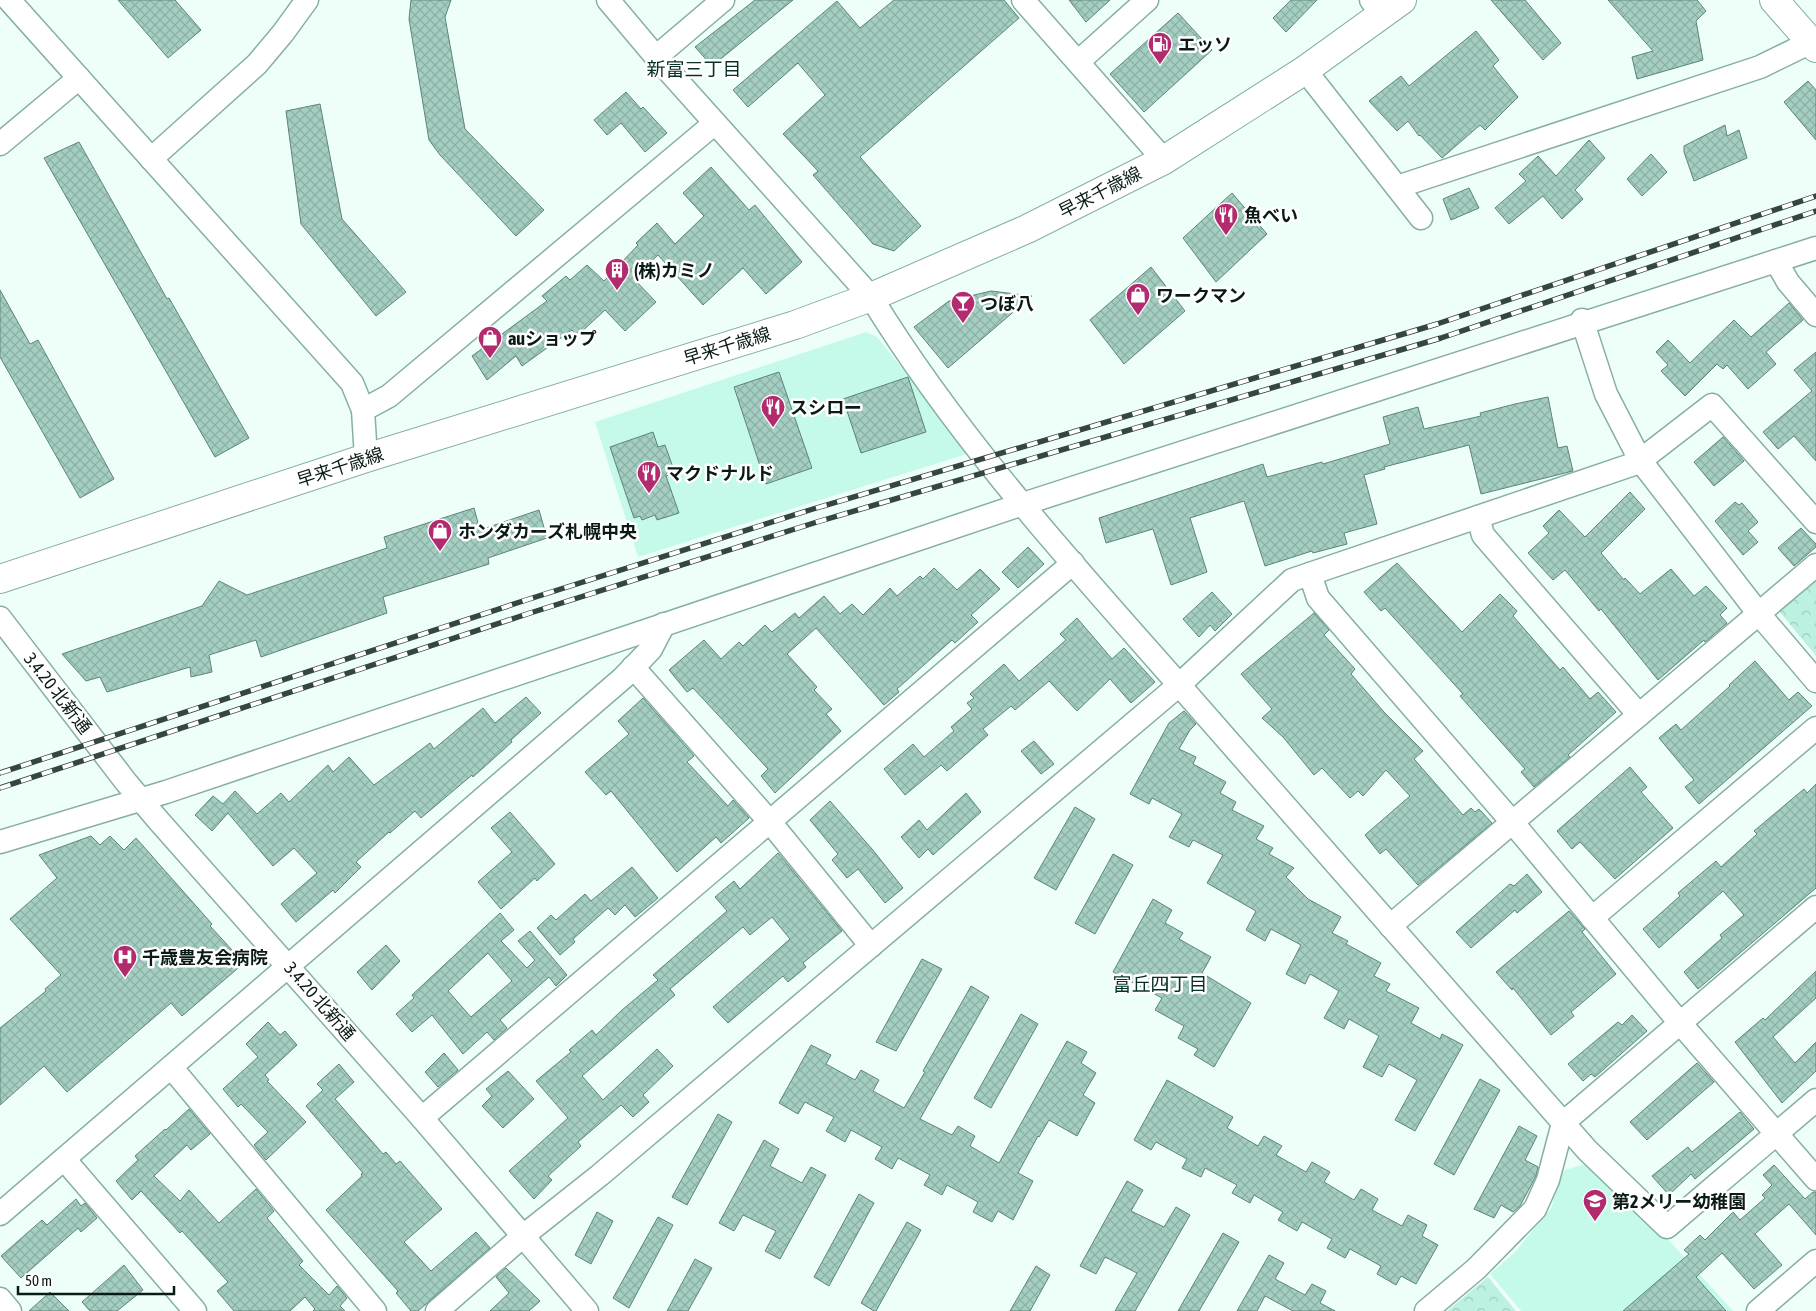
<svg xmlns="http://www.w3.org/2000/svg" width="1816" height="1311" font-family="'Asap Condensed','Noto Sans JP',sans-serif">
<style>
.built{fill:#c5faea}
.park{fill:url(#park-crowns)}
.building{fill:url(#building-cross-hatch);stroke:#5c8579;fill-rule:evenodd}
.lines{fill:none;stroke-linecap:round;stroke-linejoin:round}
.minor-casing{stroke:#86afa3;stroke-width:25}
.major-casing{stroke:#86afa3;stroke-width:30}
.minor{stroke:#fff;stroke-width:22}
.major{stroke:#fff;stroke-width:28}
.rail-casing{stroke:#354541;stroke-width:5.5}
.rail{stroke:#fff;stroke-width:4;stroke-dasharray:11;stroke-linecap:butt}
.labels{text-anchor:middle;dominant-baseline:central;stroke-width:5;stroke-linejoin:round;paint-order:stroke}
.poi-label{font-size:18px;font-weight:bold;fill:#0a1a16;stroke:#fff;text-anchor:start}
.street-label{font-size:18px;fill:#0a1a16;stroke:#fff}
.neighbourhood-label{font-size:19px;fill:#073128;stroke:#fff}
</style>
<defs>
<pattern id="park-crowns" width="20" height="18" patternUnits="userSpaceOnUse" patternTransform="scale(1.25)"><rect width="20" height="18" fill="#bcf0e1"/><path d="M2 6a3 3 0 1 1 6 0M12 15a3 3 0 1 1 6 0" fill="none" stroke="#a0cdc0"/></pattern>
<pattern id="building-cross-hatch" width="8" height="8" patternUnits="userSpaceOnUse" patternTransform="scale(1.25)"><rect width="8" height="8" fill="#a4cec1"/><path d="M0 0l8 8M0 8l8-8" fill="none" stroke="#8cb0a5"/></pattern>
</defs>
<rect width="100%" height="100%" fill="#eefff9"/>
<g class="built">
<path d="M866,332L877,337L970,453L638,557L595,422Z"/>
<path d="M1591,1162L1665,1236L1733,1311H1521L1490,1274L1515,1252L1552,1207L1556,1182L1565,1170Z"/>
</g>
<g class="park">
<path d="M1816,580V656L1779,611Z"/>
<path d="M1488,1277L1516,1311H1447Z"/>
</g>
<g class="building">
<path d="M118,0H175L201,30L168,58Z"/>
<path d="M411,0H451L445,17L465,129L544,210L516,236L440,155L429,140L409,19Z"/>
<path d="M755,0H793L712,66L695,47Z"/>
<path d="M894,0H1004L1019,18L860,157L921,226L894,251L873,244L813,175L818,171L783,134L825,95L798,63L748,107L733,90L837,1L860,28Z"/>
<path d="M1069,0H1110L1086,22Z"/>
<path d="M1291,0H1317L1286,32L1273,18Z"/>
<path d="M1491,0H1525L1561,43L1543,60Z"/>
<path d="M1608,0H1697L1706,11L1696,21L1703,60L1637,79L1632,57L1653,51Z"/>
<path d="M1178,13L1212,50L1144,112L1110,74Z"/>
<path d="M1476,31L1499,60L1493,66L1518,97L1485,130L1480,125L1442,158L1420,135L1419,136L1408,121L1397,131L1369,101L1401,76L1409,86Z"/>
<path d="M1808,81L1816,90V140L1784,102Z"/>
<path d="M626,92L641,109L643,107L667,133L645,152L621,123L607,135L594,120Z"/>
<path d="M320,104L342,219L406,292L376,316L301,224L286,111Z"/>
<path d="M1725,125L1727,136L1739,130L1747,158L1694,181L1684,152V146Z"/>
<path d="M1589,140L1605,158L1575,190L1583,199L1562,219L1543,196L1509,224L1495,208L1526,181L1519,174L1538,156L1556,176Z"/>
<path d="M79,142L167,299L169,298L249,438L215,457L44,158Z"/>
<path d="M1651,154L1667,172L1642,196L1627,179Z"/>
<path d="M711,167L749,210L755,205L802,262L766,294L743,268L703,305L658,255L633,278L656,302L625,331L605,310L577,336L572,330L522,366L516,356L487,380L472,356L547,301L542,296L566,276L570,280L587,265L604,281L638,245L636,243L657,223L675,244L704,216L683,193Z"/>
<path d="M1469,188L1479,208L1451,220L1443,199Z"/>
<path d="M1232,193L1267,234L1216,282L1183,238Z"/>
<path d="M1151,267L1185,311L1124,364L1090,320Z"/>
<path d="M0,290L30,344L38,340L114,479L80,498L0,357Z"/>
<path d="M991,291L1032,296L948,368L914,327L949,301Z"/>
<path d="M1789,303L1803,320L1766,352L1776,364L1748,389L1727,365L1723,369L1717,364L1685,396L1661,371L1668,365L1656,352L1668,340L1690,363L1734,320L1751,337Z"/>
<path d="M1816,352V461L1794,436L1778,449L1763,432L1812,391L1794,370Z"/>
<path d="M779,372L812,468L766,484L734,387Z"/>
<path d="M908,377L926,432L861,453L843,399Z"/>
<path d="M1548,397L1558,448L1567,446L1573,471L1481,494L1469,445L1384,467L1385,469L1364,475L1377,524L1344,533L1347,544L1313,553L1312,551L1265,566L1244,501L1190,518L1207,572L1171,585L1153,529L1106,543L1099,518L1263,464L1267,477L1322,462L1323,464L1390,444L1383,417L1418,407L1424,429L1481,416L1480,413L1515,404Z"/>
<path d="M653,432L658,447L665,445L675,473L666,476L679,513L657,520L655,515L642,520L640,516L634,518L610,447Z"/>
<path d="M1723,437L1744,461L1714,486L1694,462Z"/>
<path d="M1630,492L1645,509L1601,553L1624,580L1625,578L1640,594L1671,569L1694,596L1706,586L1727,608L1720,615L1727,623L1705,642L1704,640L1658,680L1601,609L1599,611L1565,570L1553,580L1528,553L1549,533L1543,526L1559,510L1585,537Z"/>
<path d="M1735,502L1739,505L1742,503L1758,522L1748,531L1758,542L1743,555L1715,521Z"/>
<path d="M474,508L480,530L539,510L547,538L488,558L489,564L383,597L387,613L261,657L256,640L209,655L212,672L191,677L190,667L107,692L100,677L86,681L62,654L202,606L219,581L247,595L387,548L384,537Z"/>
<path d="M1801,528L1816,544V547L1794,566L1778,548Z"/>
<path d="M1028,547L1044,564L1018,588L1002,572Z"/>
<path d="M1397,563L1462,632L1500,594L1517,611L1513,616L1560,670L1563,667L1590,699L1598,692L1616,712L1568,755L1570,757L1534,787L1521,772L1525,769L1460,696L1463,694L1385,608L1381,611L1364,592Z"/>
<path d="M934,568L957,590L980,569L1000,589L971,615L978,622L955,643L952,640L897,689L899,692L884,705L816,628L787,654L817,687L814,690L832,709L826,714L841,731L775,793L761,776L768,769L693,688L687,692L669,670L704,640L721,659L739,642L743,646L765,625L772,632L795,613L799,618L824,596L840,614L852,604L863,615L890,588L897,596L920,576L923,579Z"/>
<path d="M1212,592L1232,614L1215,631L1210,625L1199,637L1183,619Z"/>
<path d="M1314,613L1329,630L1324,635L1355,669L1351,674L1384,712L1423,751L1414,759L1463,815L1471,808L1475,812L1479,809L1492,823L1418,885L1386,849L1380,854L1365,835L1410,796L1386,770L1363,796L1358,791L1350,798L1322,768L1314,775L1283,737L1262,718L1272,709L1241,674Z"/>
<path d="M1077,618L1112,659L1124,648L1155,682L1131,703L1110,679L1077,711L1049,681L1015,710L1011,706L983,729L988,735L947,771L941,765L905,795L884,769L913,744L924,757L954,731L951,727L972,709L967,703L974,698L970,694L1004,664L1019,681L1066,640L1060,634Z"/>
<path d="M1755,661L1789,700L1798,692L1812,706L1699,804L1685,787L1694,780L1659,738L1676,724L1681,730L1730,686L1729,685Z"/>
<path d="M526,697L541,713L511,740L512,742L473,777L472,775L421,818L415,811L390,833L389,832L356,862L361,867L335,893L333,890L296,922L281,904L317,873L294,848L273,866L228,813L212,831L195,815L213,796L223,804L235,791L257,814L281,793L289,802L328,765L333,772L349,757L374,785L430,743L434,749L483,708L495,723Z"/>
<path d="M643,698L694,756L687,762L728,806L733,800L749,818L721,843L716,837L677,872L611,791L606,795L585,772L629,734L618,721Z"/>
<path d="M1184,711L1196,724L1190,730L1179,749L1196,757L1193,764L1226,782L1220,793L1236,802L1232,810L1264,826L1256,839L1273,848L1269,854L1294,868L1286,877L1308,899L1341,917L1332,933L1348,941L1346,944L1381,963L1374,976L1390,984L1386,991L1419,1008L1411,1023L1440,1039L1442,1034L1463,1045L1415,1131L1395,1120L1417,1080L1389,1064L1382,1077L1363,1067L1379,1036L1349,1019L1344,1029L1324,1018L1339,991L1310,974L1305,984L1286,974L1301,945L1271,929L1265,941L1246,930L1256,911L1207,883L1223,855L1193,840L1189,847L1169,837L1182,814L1152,798L1149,804L1130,794L1169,723Z"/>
<path d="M1034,741L1054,764L1041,774L1021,751Z"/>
<path d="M1630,767L1647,787L1641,792L1673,828L1615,879L1580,842L1572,849L1557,831Z"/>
<path d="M1816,784V888L1698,989L1684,972L1722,938L1720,935L1744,915L1723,891L1659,948L1643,929L1680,896L1678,893L1716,861L1721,867L1757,834L1754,831L1804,789L1807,793Z"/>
<path d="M966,793L981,812L933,855L928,849L919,858L901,837L919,820L927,830Z"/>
<path d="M830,801L872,849L903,888L885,903L858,869L847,878L832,860L838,854L810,820Z"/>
<path d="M1075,807L1095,819L1056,890L1034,878Z"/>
<path d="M510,812L555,864L537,881L535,878L501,909L478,882L512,852L491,828Z"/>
<path d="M91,836L100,845L110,836L124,850L136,838L212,924L210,926L244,963L182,1016L171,1003L67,1092L44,1066L0,1105V1028L46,991L45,989L61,975L10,919L57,878L39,855Z"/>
<path d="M778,853L842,931L803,963L806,967L788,982L783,976L728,1023L713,1007L790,939L772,917L750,935L743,927L670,989L675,995L582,1076L603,1100L657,1049L673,1066L643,1095L649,1102L633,1117L621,1105L578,1142L581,1146L548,1176L552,1180L534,1199L509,1171L568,1118L536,1081L571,1052L569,1050L592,1030L596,1035L622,1010L658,980L653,975L727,911L715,897L734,881L740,889Z"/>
<path d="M1113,854L1133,865L1095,934L1075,923Z"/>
<path d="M632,867L658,898L635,917L625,905L615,915L608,908L573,939L575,942L560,955L537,928L551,915L556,920L585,894L591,901Z"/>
<path d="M1527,874L1542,892L1517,913L1515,910L1471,948L1456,932L1510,884L1514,886Z"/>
<path d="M1153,899L1172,910L1165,923L1183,933L1179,939L1211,957L1202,973L1251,1003L1214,1067L1194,1055L1198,1049L1178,1038L1184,1026L1155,1010L1162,998L1113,972Z"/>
<path d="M1569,911L1585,929L1582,932L1616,974L1571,1012L1574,1016L1551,1035L1513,988L1512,990L1496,972Z"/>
<path d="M500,913L514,930L501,941L527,968L535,960L518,941L530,931L567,975L556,986L549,977L500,1020L507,1028L494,1040L487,1032L463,1054L432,1015L412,1032L396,1014L414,998L412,995ZM488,953L512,981L471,1017L448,991Z"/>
<path d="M386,945L400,961L372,990L357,972Z"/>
<path d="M922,959L942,969L896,1051L876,1042Z"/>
<path d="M1816,971V998L1773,1037L1795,1063L1816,1042V1071L1782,1103L1735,1042L1763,1018L1765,1020Z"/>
<path d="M971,986L989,997L920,1119L952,1135L958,1126L975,1136L970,1146L999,1163L1067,1041L1087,1052L1081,1063L1096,1073L1083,1095L1095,1103L1077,1136L1049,1120L1039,1137L1038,1136L1018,1173L1033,1181L1013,1220L998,1211L992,1222L973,1212L978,1202L947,1185L942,1195L924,1185L930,1175L898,1158L892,1169L875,1159L882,1147L851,1130L845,1142L826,1131L834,1117L805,1102L798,1114L779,1103L811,1045L831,1055L826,1064L855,1080L861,1070L879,1080L873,1091L904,1108L925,1072L923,1071Z"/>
<path d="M1021,1014L1038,1024L991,1108L974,1098Z"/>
<path d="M1632,1015L1647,1031L1595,1077L1591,1074L1583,1081L1568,1064L1618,1022L1622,1025Z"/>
<path d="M268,1022L280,1035L285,1031L297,1045L265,1075L269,1080L267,1081L306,1122L266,1160L254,1145L268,1132L241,1104L238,1107L223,1089L258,1057L246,1044Z"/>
<path d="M444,1053L458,1070L438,1087L425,1072Z"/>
<path d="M1697,1063L1714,1082L1647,1140L1630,1122Z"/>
<path d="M339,1064L354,1082L335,1099L383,1154L386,1152L396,1164L400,1161L442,1209L404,1242L431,1271L476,1232L490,1248L418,1311H411L396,1293L398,1291L326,1210L362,1176L361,1174L363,1173L306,1106L323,1090L317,1084Z"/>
<path d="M508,1071L534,1099L503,1128L482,1106L492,1096L486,1089Z"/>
<path d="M1480,1079L1500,1090L1454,1175L1434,1164Z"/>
<path d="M1167,1080L1233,1117L1227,1128L1258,1146L1264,1136L1282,1146L1276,1155L1306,1172L1312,1162L1330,1172L1324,1182L1354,1200L1361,1189L1378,1199L1372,1210L1402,1226L1408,1215L1427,1225L1422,1236L1438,1245L1416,1284L1401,1276L1396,1285L1377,1274L1381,1266L1350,1249L1345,1258L1327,1248L1332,1239L1302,1222L1297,1231L1278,1220L1283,1212L1254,1195L1250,1203L1232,1193L1237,1185L1205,1168L1201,1177L1182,1168L1187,1159L1156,1142L1151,1150L1134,1140Z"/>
<path d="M189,1109L210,1134L191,1150L187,1145L154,1176L180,1201L189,1190L219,1223L256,1189L274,1211L267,1218L303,1261L299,1265L329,1295L337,1286L347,1298L340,1306L345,1311H313L315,1309L305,1297L290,1311H234L217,1291L228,1282L182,1231L180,1233L141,1191L132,1200L116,1181L138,1160L135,1156L165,1129L166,1130Z"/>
<path d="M1740,1112L1754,1129L1695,1179L1691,1174L1669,1195L1652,1176L1688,1147L1692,1152Z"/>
<path d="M718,1114L732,1122L687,1205L672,1197Z"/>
<path d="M1519,1126L1537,1136L1525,1160L1538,1167L1536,1176L1520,1206L1513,1212L1501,1205L1494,1218L1474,1209Z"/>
<path d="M764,1140L779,1149L770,1166L802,1183L811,1167L826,1175L780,1259L765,1251L776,1231L743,1215L734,1231L719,1223Z"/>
<path d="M1774,1165L1805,1199L1813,1192H1816V1235L1789,1204L1755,1234L1782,1265L1754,1289L1722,1253L1696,1277L1726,1311H1623L1689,1254L1684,1250L1700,1235L1705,1240L1733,1212L1740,1220L1765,1198L1762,1195L1772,1185L1763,1175Z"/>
<path d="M1127,1181L1143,1190L1131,1211L1164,1227L1176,1207L1190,1215L1135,1311H1115L1137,1273L1105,1257L1096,1274L1080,1266Z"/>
<path d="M859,1194L874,1203L829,1286L814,1277Z"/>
<path d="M76,1199L81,1206L85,1203L97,1218L81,1232L78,1228L21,1278L1,1256L42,1220L47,1225Z"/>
<path d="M597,1212L613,1221L591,1264L575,1255Z"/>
<path d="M658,1217L673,1225L629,1308L613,1298Z"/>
<path d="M907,1222L921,1230L876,1311H874L861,1303Z"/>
<path d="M1223,1233L1239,1242L1199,1311H1178Z"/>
<path d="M1269,1255L1284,1263L1275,1279L1305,1295L1312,1284L1326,1291L1320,1303L1335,1311H1293L1265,1296L1257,1311H1237Z"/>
<path d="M695,1259L712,1268L688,1311H667Z"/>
<path d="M124,1265L143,1290L117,1311H90L82,1302Z"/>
<path d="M1036,1266L1050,1275L1030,1311H1010Z"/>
<path d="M506,1268L540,1301L529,1311H490L509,1293L496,1277Z"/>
<path d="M50,1292L69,1311H29Z"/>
</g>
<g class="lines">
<defs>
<g id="minor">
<path d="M9,0L352,383L363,410L366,458"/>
<path d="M608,0L656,57L871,297C959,441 1077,569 1188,695C1321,847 1454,998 1587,1150L1667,1227L1816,1100"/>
<path d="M1023,0L1164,160"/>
<path d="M1371,0L1383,14"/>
<path d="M656,57L723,0"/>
<path d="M1078,62L1147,0"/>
<path d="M1305,70L1421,218"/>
<path d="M0,144L79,78"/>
<path d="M151,159L257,64L283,33L307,0"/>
<path d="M1397,187L1760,67L1811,42"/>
<path d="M1776,261L1788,282L1816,315"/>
<path d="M1582,320L1606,394L1640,460L1759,614L1816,681"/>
<path d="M363,410L389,396L715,123"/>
<path d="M1478,517L1483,535L1639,715"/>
<path d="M1310,574L1318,598L1513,823L1680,1023L1816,1179"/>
<path d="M0,618L126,782L158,820L422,1118L587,1311"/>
<path d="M633,667L770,822L871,946"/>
<path d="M0,842L166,792L1023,504L1816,248"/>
<path d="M1592,918L1816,728"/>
<path d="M1390,926L1816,565"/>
<path d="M171,1067L375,1311"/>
<path d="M422,1118L1073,563"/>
<path d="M64,1159L195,1311"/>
<path d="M0,1214L623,678L651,649L664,624"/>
<path d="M0,1299L10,1311"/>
<path d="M437,1311L523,1236L600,1175L1179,685L1292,580L1637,463L1712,405L1816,522"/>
<path d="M1426,1311L1476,1269L1535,1209L1548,1180L1563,1123L1816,907"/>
<path d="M1758,1311L1816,1261"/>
</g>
<g id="major">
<path d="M1774,0L1816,48"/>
<path d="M0,579L366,458L795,325L871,297L1027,229L1164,160L1305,70L1402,0"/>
</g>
</defs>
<use href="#minor" class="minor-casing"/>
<use href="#major" class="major-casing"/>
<use href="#minor" class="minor"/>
<use href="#major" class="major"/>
<defs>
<g id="rail">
<path d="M0,773L523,601L813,509L1437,324L1816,196"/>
<path d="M0,788L527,614L817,522L1441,338L1816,211"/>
</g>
</defs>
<use href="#rail" class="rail-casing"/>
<use href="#rail" class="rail"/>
</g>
<defs>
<symbol id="fuel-pin" viewBox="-11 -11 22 30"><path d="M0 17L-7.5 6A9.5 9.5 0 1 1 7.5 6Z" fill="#b22b6f" stroke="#fff"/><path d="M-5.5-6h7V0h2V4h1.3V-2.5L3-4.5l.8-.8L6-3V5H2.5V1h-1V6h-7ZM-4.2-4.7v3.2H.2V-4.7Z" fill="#fff"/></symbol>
<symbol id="restaurant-pin" viewBox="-11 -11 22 30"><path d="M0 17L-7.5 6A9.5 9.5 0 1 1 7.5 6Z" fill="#b22b6f" stroke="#fff"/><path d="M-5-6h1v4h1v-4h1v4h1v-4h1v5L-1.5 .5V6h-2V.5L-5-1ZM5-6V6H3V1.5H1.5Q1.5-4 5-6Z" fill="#fff"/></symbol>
<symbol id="building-pin" viewBox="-11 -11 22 30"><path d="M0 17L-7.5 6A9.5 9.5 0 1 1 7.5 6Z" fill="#b22b6f" stroke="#fff"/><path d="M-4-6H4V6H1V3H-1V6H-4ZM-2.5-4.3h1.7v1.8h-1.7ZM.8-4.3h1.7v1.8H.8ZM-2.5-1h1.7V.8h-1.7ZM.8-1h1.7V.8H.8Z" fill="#fff"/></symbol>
<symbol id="shop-pin" viewBox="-11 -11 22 30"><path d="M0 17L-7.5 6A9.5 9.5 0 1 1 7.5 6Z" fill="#b22b6f" stroke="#fff"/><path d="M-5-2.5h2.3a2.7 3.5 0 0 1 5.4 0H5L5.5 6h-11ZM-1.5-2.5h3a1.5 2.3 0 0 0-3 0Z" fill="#fff"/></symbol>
<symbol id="bar-pin" viewBox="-11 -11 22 30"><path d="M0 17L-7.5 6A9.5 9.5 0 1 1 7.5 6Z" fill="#b22b6f" stroke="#fff"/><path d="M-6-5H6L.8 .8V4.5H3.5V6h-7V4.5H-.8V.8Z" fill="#fff"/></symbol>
<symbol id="hospital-pin" viewBox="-11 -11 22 30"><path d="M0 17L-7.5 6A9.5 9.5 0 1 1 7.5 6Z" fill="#b22b6f" stroke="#fff"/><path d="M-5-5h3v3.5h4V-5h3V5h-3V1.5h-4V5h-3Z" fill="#fff"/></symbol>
<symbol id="school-pin" viewBox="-11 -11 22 30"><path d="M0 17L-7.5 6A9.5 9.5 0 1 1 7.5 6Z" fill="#b22b6f" stroke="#fff"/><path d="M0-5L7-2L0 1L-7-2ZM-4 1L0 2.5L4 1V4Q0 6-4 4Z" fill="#fff"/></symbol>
</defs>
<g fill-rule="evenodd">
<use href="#fuel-pin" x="1146" y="30" width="28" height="38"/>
<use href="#restaurant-pin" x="1212" y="201" width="28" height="38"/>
<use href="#building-pin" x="603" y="256" width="28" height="38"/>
<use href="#shop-pin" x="1124" y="281" width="28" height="38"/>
<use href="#bar-pin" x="949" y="289" width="28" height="38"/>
<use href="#shop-pin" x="476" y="324" width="28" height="38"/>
<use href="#restaurant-pin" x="759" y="393" width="28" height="38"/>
<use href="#restaurant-pin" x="635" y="459" width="28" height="38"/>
<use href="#shop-pin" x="426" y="517" width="28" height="38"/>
<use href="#hospital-pin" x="111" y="943" width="28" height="38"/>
<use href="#school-pin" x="1581" y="1187" width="28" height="38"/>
</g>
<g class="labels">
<g class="poi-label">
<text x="1178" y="44">エッソ</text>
<text x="1244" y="215">魚べい</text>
<text x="634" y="270">(株)カミノ</text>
<text x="1156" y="295">ワークマン</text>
<text x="980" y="303">つぼ八</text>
<text x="508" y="338">auショップ</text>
<text x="790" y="407">スシロー</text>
<text x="666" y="473">マクドナルド</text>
<text x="458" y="531">ホンダカーズ札幌中央</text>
<text x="142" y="957">千歳豊友会病院</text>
<text x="1612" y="1201">第2メリー幼稚園</text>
</g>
<g class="street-label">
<text transform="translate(1100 192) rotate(-27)">早来千歳線</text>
<text transform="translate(727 346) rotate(-17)">早来千歳線</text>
<text transform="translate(340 467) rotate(-18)">早来千歳線</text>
<text transform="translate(58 693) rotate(52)">3.4.20 北新通</text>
<text transform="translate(320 1001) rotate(49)">3.4.20 北新通</text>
</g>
<g class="neighbourhood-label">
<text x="694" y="69">新富三丁目</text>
<text x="1160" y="984">富丘四丁目</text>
</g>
</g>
<path d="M18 1286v8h156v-8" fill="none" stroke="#0a1a16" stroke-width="2.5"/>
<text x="25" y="1286" font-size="15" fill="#0a1a16" stroke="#ffffff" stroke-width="4" paint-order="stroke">50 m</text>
</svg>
